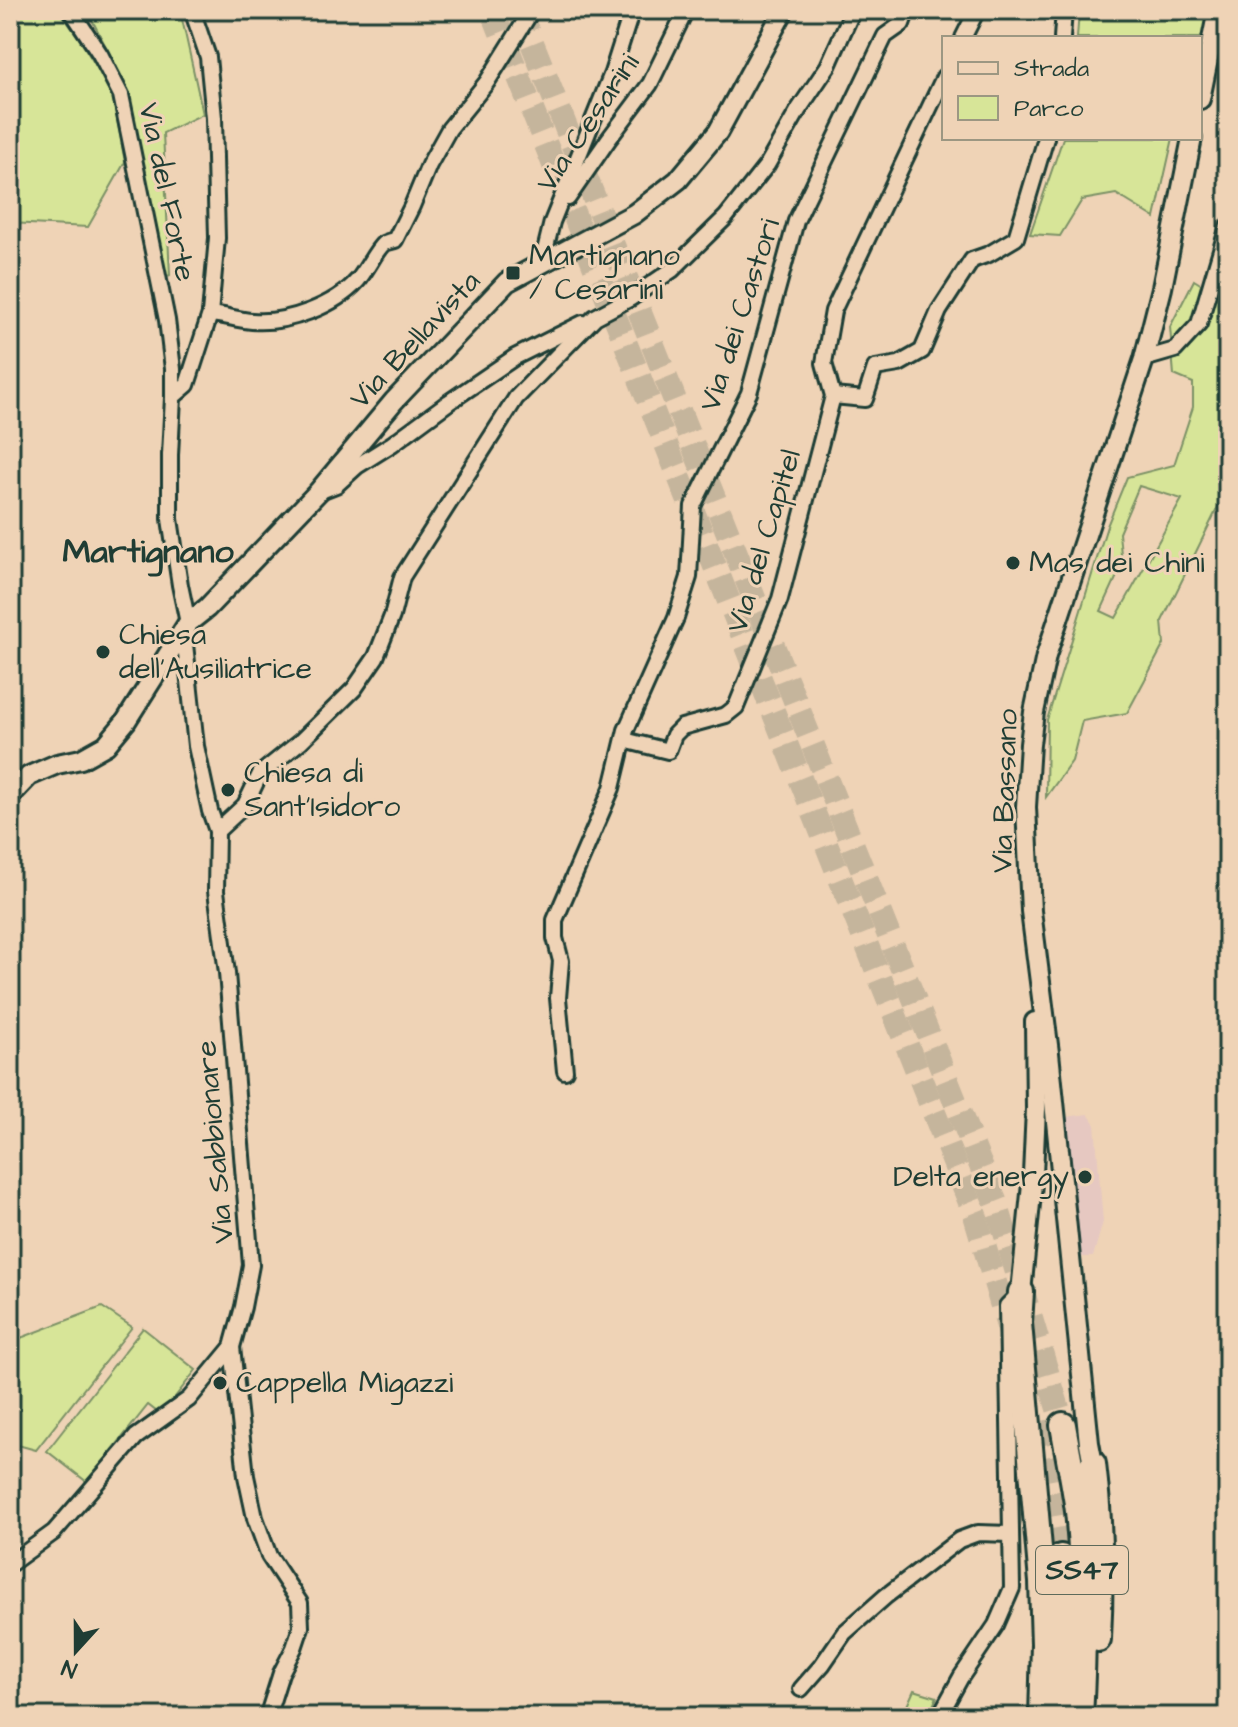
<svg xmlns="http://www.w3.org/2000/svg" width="1238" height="1727" font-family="'Architects Daughter',sans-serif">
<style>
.built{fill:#e6c8c1}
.green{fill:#d7e598;stroke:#7b9166;stroke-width:2;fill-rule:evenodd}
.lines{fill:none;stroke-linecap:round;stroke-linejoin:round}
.highway-tunnel{stroke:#c5b59c;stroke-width:24;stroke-dasharray:24 12;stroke-linecap:butt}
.street-casing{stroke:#1f3d34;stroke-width:20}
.secondary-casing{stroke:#1f3d34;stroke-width:24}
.highway-casing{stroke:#1f3d34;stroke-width:30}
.street{stroke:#efd3b6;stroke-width:14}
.secondary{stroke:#efd3b6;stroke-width:18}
.highway{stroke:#efd3b6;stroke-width:24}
.poi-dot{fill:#1f3d34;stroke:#efd3b6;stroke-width:3}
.labels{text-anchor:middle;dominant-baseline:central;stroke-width:6;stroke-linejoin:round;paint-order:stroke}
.shield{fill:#efd3b6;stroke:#5d6a5b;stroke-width:2}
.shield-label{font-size:28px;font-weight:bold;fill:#1f3d34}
.street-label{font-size:30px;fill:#1f3d34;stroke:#efd3b6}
.poi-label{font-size:30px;fill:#1f3d34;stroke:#efd3b6;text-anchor:start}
.quarter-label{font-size:34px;font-weight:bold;fill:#1f3d34;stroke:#efd3b6}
</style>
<rect width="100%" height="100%" fill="#efd3b6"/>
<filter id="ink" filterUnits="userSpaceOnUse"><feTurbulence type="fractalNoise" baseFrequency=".0125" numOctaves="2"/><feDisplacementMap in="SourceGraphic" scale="16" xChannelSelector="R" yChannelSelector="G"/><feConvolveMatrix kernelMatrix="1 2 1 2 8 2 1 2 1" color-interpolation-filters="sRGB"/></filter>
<g filter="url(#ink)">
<path class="built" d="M1088,1114L1095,1124L1103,1222L1093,1257H1079L1066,1117Z"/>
<g class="green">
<path d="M10,10H59L78,37L112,92L125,162L88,227L10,223Z"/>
<path d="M87,10H180L203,114L163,133L170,275L163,278L121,76Z"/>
<path d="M1117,10H1228V46L1200,38H1077L1079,11L1116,14Z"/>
<path d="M1063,138H1173L1155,218L1116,194L1082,200L1060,236L1030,234Z"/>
<path d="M1194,280L1223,298L1228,295V463L1221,484L1220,503L1162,621L1164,644L1127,713L1082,721L1072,761L1046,797L1047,720L1107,526L1127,477L1174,465L1193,407V383L1174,375L1170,327ZM1139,486L1182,499L1116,618L1101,611L1122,565L1119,533Z"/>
<path d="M102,1307L132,1327L36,1450L18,1445L10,1449V1342Z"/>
<path d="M143,1328L196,1370L161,1415L148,1405L87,1482L47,1451Z"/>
<path d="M914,1690L937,1697L928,1717H902Z"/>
</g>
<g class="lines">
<g class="highway-tunnel">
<path d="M492,10L975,1215L1010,1333"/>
<path d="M519,10L997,1206L1063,1425"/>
<path d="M1036,1422L1061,1557"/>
</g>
<defs>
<g id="street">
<path d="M963,38L977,10"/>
<path d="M1062,38L1064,10"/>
<path d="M568,198L608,140L650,84L686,10"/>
<path d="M542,263L552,222L612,73L632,10"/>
<path d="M210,314C224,315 238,320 252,321C287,324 335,306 358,280C366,271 376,250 383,244C386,242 391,241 395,240L412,206L429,165L449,129L487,82L532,10"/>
<path d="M1144,359L1175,350L1199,324L1228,226"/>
<path d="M833,396L865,399L875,368L899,364L922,351L939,311L972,260L989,254L1016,238L1046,138"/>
<path d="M173,397L187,385L210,314L217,238L214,118L208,57L192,10"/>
<path d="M318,492L336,485L357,466L392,444L449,402L515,357L583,323"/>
<path d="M624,740L668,751L674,735L682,727L726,715L736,707L780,599L833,396L824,363L833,311L944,77"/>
<path d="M217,831L245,805L260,774L301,741L354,689L376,657L392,616L402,577L516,398L595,317L631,298L672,270L726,217L767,165L799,109L828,66L853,10"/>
<path d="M565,1071L558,998L561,961L555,938V920L612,788L626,730L676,618L689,577L693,506L749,393L796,221L885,36L902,24L907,10"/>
<path d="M232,1347L246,1476L255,1518L269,1556L300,1603L301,1627L294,1648L281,1673L270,1708L272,1717"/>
<path d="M10,1564L54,1532L136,1437L189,1399L232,1347L243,1307L251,1265L227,973L216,891L217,831L210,811L196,746L185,644L188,623L180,585L170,519V455L173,397V369L167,320L121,95L100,54L71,10"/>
<path d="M801,1689L822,1665L844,1633L886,1596L959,1540L978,1533L1010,1534"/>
<path d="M939,1717L961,1677L996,1625L1012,1588L1007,1306L1021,1292"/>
</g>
<g id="secondary">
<path d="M1200,99L1218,10"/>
<path d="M10,796L29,776L57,764L81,759L106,745L126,721L188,623L207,608L318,492L394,401L507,282L634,214L678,180L718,132L784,10"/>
<path d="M1021,1292L1033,1174L1036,1109L1035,1022"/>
<path d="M1093,1464L1089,1443L1049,1053L1031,911L1026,807L1030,744L1034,712L1046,656L1144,359L1162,288L1192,138"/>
</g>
<g id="highway">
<path d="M1021,1292L1019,1323L1042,1582L1044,1644L1042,1717"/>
<path d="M1063,1425C1068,1454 1074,1482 1078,1511C1085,1579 1084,1649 1080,1717"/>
<path d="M1093,1464C1100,1522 1101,1580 1098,1639"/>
<path d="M1061,1717C1064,1662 1065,1612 1061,1557"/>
</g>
</defs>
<use href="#street" class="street-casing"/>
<use href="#secondary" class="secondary-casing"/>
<use href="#highway" class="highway-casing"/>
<use href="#street" class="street"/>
<use href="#secondary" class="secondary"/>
<use href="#highway" class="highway"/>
</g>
</g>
<g class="poi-dot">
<rect x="505" y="265" width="16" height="16" rx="4"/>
<circle cx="1013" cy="563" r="8"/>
<circle cx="103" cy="652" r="8"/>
<circle cx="228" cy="790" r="8"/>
<circle cx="1085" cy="1177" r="8"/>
<circle cx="220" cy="1383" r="8"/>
</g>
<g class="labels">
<rect class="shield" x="1036" y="1546" width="92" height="48" rx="6"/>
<g class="shield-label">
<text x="1082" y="1570">SS47</text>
</g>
<g class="street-label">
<text transform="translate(588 123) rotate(-56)">Via Cesarini</text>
<text transform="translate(167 192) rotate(78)">Via del Forte</text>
<text transform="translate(740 315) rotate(-72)">Via dei Castori</text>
<text transform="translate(415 340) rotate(-47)">Via Bellavista</text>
<text transform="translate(764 541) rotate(-73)">Via del Capitel</text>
<text transform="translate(1005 791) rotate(-88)">Via Bassano</text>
<text transform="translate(215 1142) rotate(-95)">Via Sabbionare</text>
</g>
<g class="poi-label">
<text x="529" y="256">Martignano<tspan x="529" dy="34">/ Cesarini</tspan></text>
<text x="1029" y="563">Mas dei Chini</text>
<text x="119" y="635">Chiesa<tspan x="119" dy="34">dell'Ausiliatrice</tspan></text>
<text x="244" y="773">Chiesa di<tspan x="244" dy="34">Sant'Isidoro</tspan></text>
<text x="1069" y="1177" text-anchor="end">Delta energy</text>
<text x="236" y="1383">Cappella Migazzi</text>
</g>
<g class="quarter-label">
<text x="148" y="552">Martignano</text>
</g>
</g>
<rect width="1238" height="1727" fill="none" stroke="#efd3b6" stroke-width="40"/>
<rect x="20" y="20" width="1198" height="1687" fill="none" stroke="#1f3d34" stroke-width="3" filter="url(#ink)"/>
<rect x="942" y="36" width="260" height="104" fill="#efd3b6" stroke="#9c9782" stroke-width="2"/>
<rect x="958" y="62" width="40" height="12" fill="#efd3b6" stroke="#9c9782" stroke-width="2"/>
<text x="1014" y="76" font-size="24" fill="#1f3d34">Strada</text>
<rect x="958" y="96" width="40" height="24" fill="#d7e598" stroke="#9c9782" stroke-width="2"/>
<text x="1014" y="116" font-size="24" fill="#1f3d34">Parco</text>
<g transform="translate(76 1651) rotate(201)" stroke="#efd3b6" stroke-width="6" paint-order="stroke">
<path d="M0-6L14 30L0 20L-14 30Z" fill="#1f3d34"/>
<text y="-12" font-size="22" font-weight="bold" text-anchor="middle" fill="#1f3d34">N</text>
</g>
</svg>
